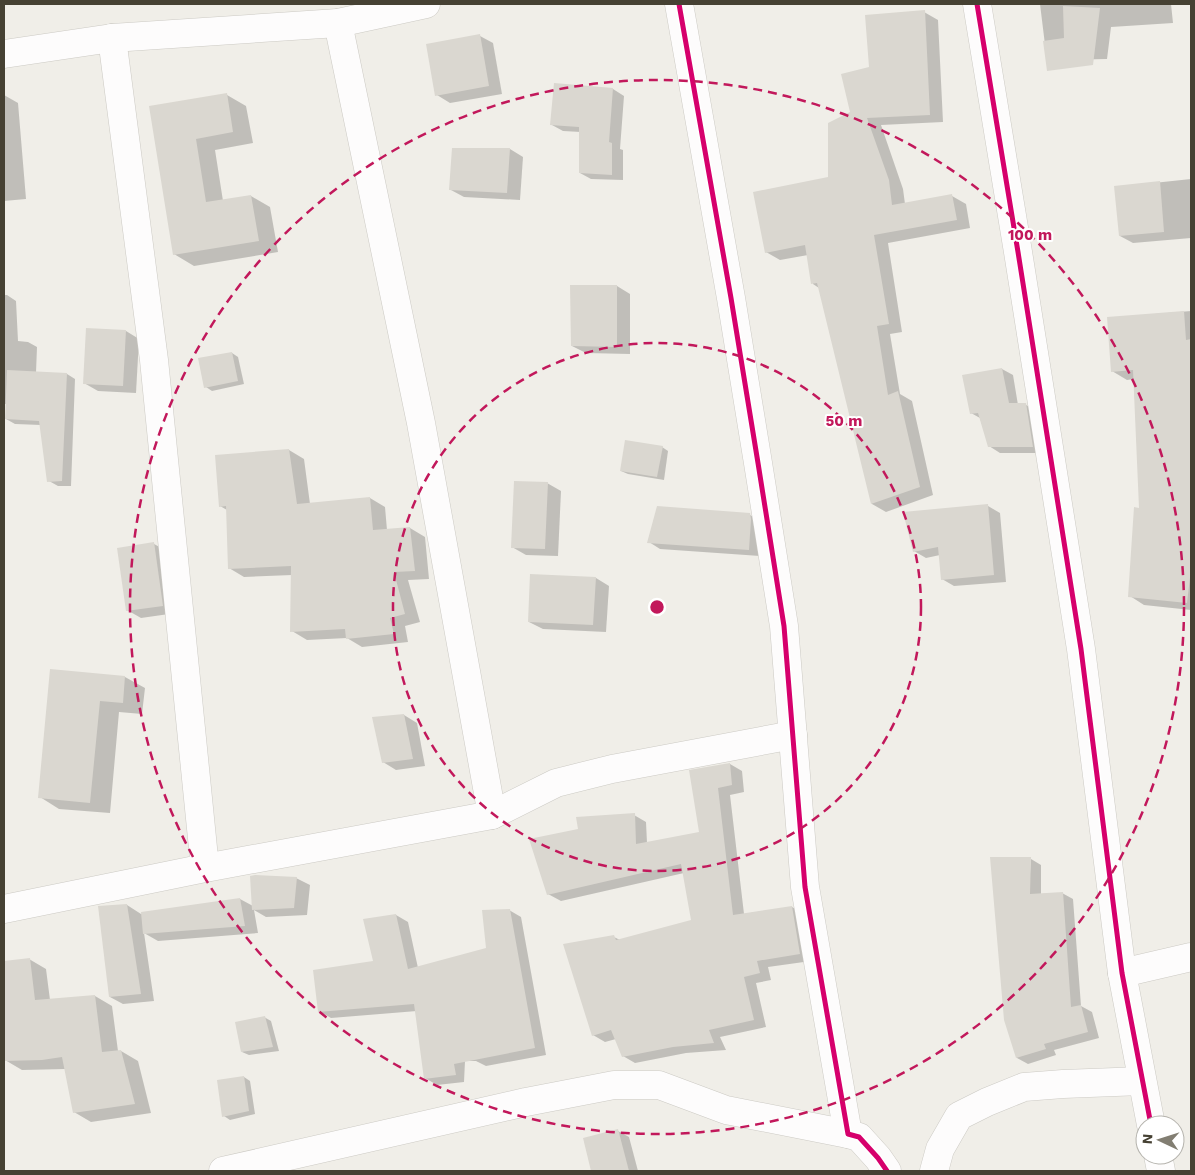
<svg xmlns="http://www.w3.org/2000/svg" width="1195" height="1175" font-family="'Work Sans',sans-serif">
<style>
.shadow{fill:#0003}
.building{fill:#dad7d0}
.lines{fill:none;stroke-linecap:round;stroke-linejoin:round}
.minor-casing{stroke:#cccac4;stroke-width:29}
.minor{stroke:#fdfcfc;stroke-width:28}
.cycleway-casing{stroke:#fff;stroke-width:8}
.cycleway{stroke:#d6006c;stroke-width:5}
.ring{fill:none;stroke:#c2185b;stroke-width:2.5;stroke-dasharray:9 6}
.centre{fill:#c2185b;stroke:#fff;stroke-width:2.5}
.ring-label{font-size:15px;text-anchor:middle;font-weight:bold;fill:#c2185b;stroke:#fff;stroke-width:4;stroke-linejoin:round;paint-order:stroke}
</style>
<rect width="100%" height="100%" fill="#f0eee8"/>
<g class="shadow">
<path d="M1040,4H1171L1173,23L1111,27L1107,59L1058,60L1046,53Z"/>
<path d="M924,12L938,20L943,122L881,125L903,189L905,204L952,196L966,204L970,228L888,243L902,332L890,334L900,394L912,401L933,495L886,512L872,504L819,288L813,284L808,255L780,260L766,252L829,178L852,112L870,68Z"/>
<path d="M480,36L493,43L502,94L450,103L437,95Z"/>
<path d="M555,84L613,89L624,96L620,149L623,150V180L591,179L580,173L581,132L563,131L552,125Z"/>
<path d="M4,95L18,103L26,199L4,201Z"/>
<path d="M227,95L246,106L253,143L215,150L223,201L251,196L270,207L278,252L194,266L174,254L150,107Z"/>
<path d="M510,149L523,157L520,200L464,197L451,190Z"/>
<path d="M1191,179V238L1133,243L1120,236L1116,187Z"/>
<path d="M617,286L630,294V354L586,353L572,346Z"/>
<path d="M4,295H7L16,301L18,341L28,342L37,347L36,373L67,374L75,379L71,486H58L49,481L41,425L15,424L6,419V404H4Z"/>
<path d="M1191,311V610L1144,605L1130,596L1140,509L1134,379L1127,380L1112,371L1108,318Z"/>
<path d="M126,331L139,339L136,393L98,391L84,383Z"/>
<path d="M232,353L238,357L244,384L212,391L206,387Z"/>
<path d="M1002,369L1013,375L1018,405H1026L1037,411L1043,453H1000L989,446L980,418L971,413Z"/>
<path d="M662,447L668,451L664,480L628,474L621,471Z"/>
<path d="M289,450L304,459L310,504L370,498L385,507L387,530L410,528L425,537L429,579L408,580L420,622L405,626L408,642L362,647L347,638L307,640L292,631V575L244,577L229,568L227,510L220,506Z"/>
<path d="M547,483L561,491L558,556L526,555L512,547Z"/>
<path d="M988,506L1000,513L1006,582L954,586L942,579L940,555L926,558L914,551Z"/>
<path d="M750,515L762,522L760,556L660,549L649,542Z"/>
<path d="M154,544L167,551L176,613L141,618L127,610Z"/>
<path d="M596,578L609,586L606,632L543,629L529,622Z"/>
<path d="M51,670L125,677L145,688L142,714L119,712L110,813L59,809L40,797Z"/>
<path d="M404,715L417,723L425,766L396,770L383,762Z"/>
<path d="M730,764L742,771L744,792L730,795L744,914L792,907L804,914L811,961L768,967L771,980L756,983L766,1027L720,1037L726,1050L686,1053L635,1063L623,1056L616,1039L605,1042L593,1035L614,937L620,940L692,921L684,873L561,901L548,894L580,830L634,815L646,822L647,843L701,833L691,771Z"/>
<path d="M1031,859L1041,865V894L1062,893L1073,899L1081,1006L1092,1012L1099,1038L1054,1050L1056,1055L1028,1064L1017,1058Z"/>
<path d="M296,878L310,885L307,915L266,917L254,910L258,933L158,941L144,933L154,1001L123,1004L110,997L127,905L141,914L240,899L253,906Z"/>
<path d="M509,910L521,917L546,1055L486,1066L476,1061H465L464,1082L437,1085L425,1078L417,1011L331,1018L319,1011L374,962L396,915L408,922L418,968L487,949Z"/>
<path d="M29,959L46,969L50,1000L95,996L112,1006L118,1051H121L138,1061L151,1113L91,1122L74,1112L66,1069L22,1070L5,1060L4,962Z"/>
<path d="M264,1017L271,1021L279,1051L249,1055L242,1052Z"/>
<path d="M244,1077L250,1081L255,1114L230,1120L224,1116Z"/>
<path d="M618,1131L629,1137L638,1171H592L584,1139Z"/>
</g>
<g class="building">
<path d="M1063,6L1100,8L1093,65L1047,71L1043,41L1064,38Z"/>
<path d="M925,10L930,115L867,118L889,180L892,205L952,194L957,220L874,235L889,324L877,326L888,395L898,391L920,487L871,504L817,283L811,284L805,245L765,253L753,192L828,177V123L850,112L841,74L869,67L865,15Z"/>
<path d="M480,34L489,86L435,96L426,44Z"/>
<path d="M554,83L613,88L609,142L612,143V175L579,173V127L550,125Z"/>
<path d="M227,93L233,132L196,139L206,202L251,195L259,241L173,255L149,106Z"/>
<path d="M452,148H510L507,193L449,190Z"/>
<path d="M1160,181L1164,232L1119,236L1114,186Z"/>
<path d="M570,285H617V347L571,346Z"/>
<path d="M1184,311L1186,340L1191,339V569L1187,603L1128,597L1134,507L1139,508L1133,370L1111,372L1107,317Z"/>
<path d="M86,328L126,330L123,386L83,384Z"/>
<path d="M232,352L238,381L204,388L198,358Z"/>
<path d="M1002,368L1009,403H1026L1033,447H988L978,413L970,414L962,375Z"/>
<path d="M7,370L67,373L62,481L47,482L39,421L5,419Z"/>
<path d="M625,440L663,446L657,477L620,471Z"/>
<path d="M289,449L297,504L370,497L373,530L410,527L415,571L394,572L405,614L390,618L394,634L346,639L345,629L290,632L291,566L228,569L226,506L219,507L215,455Z"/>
<path d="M514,481L548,482L545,549L511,548Z"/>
<path d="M988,504L994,575L941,580L938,547L913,552L903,512Z"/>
<path d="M657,506L750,513L751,519L749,550L647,543Z"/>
<path d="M154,542L163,606L126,611L117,548Z"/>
<path d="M530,574L596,577L593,625L528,622Z"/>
<path d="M50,669L125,676L123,703L100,701L90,803L38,798Z"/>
<path d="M404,714L413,759L382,763L372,717Z"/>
<path d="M730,763L732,785L718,788L733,915L792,906L800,954L757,961L760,973L744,977L754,1020L709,1030L714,1043L673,1047L622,1057L611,1030L592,1036L563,944L614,935L616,940L691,920L681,864L547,895L529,839L578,829L576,817L635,813L636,844L699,832L689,770Z"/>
<path d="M990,857H1031L1030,894L1063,892L1071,1007L1081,1005L1088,1032L1044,1044L1046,1049L1016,1058L1004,1020Z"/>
<path d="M255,875L297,877L294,908L252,910L250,876Z"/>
<path d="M240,898L245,926L143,934L141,912Z"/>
<path d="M127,904L141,994L109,997L98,906Z"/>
<path d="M510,909L535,1048L454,1064L456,1075L424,1079L414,1004L318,1012L313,970L373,961L363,919L396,914L408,969L486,948L482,910Z"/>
<path d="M30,958L35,1000L95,995L102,1052L121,1050L135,1104L73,1113L62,1057L42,1060L4,1061V961Z"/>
<path d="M265,1016L273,1047L241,1052L235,1022Z"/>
<path d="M244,1076L249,1111L222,1117L217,1080Z"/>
<path d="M618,1129L629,1171H591L583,1138Z"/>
</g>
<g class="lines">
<defs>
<g id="minor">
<path d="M679,4L731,298L758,463L784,626L805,887L848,1134L859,1137L878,1158L887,1171"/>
<path d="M977,4L1018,252L1081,649L1122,973L1151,1125"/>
<path d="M338,23L421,423L492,815"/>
<path d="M112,38L154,360L205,868"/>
<path d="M4,54L112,38L338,23L426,4"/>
<path d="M4,909L205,868L492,815L556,783L612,769L793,735"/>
<path d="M1122,973L1191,957"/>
<path d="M1158,1155L1161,1171"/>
<path d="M223,1171L526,1102L614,1085H659L726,1110L848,1134"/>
<path d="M934,1171L940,1149L959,1116L987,1102L1024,1087L1063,1084L1142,1081"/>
</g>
</defs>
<use href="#minor" class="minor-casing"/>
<use href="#minor" class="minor"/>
<defs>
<g id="cycleway">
<path d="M679,4L731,298L758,463L784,626L805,887L848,1134L859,1137L878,1158L887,1171"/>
<path d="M977,4L1018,252L1081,649L1122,973L1151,1125"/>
</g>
</defs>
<use href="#cycleway" class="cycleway-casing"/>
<use href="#cycleway" class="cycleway"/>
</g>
<g class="ring">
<circle cx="657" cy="607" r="264"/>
<circle cx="657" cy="607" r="527"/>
</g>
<circle cx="657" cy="607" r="8" class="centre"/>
<g class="ring-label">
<text x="1030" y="240">100 m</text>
<text x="844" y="426">50 m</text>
</g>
<rect width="1195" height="1175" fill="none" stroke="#464133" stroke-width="10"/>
<g transform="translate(1160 1140) rotate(274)"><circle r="24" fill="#ffffff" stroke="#b5b3ad"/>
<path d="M0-4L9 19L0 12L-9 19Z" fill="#827e72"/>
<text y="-8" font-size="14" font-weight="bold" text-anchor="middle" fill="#464133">N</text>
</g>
</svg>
